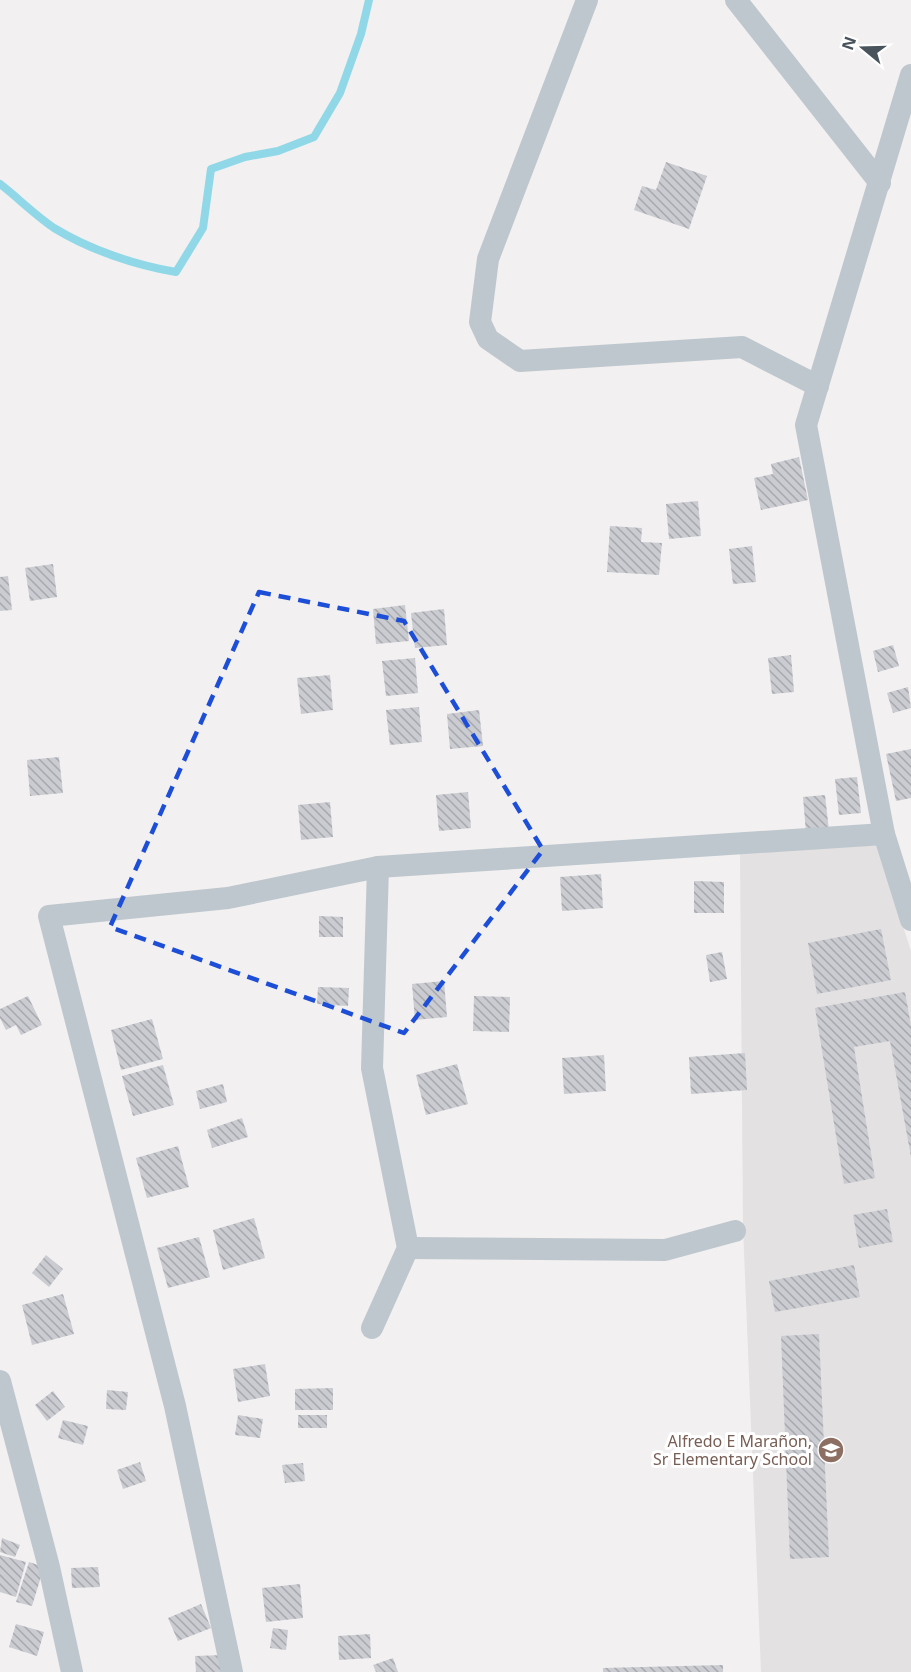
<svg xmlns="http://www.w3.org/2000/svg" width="911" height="1672" font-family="'Noto Sans',sans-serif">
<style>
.education{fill:#e3e1e1}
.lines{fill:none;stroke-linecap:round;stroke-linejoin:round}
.stream{stroke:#90d8e8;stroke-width:8}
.building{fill:url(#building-back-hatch)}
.minor{stroke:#bec7ce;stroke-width:22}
.marked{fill:none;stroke:#1d4ed8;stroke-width:4.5;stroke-dasharray:12 8;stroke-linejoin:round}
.labels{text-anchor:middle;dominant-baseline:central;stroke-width:6;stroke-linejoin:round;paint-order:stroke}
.education-label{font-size:16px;fill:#785e54;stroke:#fff;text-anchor:end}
</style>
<defs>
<pattern id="building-back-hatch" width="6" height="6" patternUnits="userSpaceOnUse" patternTransform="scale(1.5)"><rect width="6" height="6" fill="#caccd2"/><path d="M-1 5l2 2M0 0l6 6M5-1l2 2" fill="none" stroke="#a6a8ae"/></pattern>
</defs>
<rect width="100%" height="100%" fill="#f2f0f0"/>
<path class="education" d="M877,845L911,951V1672H761L743,1227L740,853Z"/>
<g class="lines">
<path class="stream" d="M0,184C18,198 35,215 54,228C90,250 135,265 176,272L203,228L211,169L245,157L278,151L314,137L340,93L361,34L369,0"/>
</g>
<g class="building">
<path d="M666,162L707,176L689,229L634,210L642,186L656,190Z"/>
<path d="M799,457L808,500L761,510L754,478L773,474L771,464Z"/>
<path d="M698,501L701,536L669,539L666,504Z"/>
<path d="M610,526L642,528L641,542L662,543L659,575L607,572Z"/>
<path d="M752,546L756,582L733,584L729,549Z"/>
<path d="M53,564L57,597L30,601L25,568Z"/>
<path d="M8,576L12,610L0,611V577Z"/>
<path d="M405,605L409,641L376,644L373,609Z"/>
<path d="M444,609L447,645L415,648L411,613Z"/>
<path d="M893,645L899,666L878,672L873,651Z"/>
<path d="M791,655L794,692L772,694L768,658Z"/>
<path d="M415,658L418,693L386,696L382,661Z"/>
<path d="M330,675L333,710L301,714L297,678Z"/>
<path d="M908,687L911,708L893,713L887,693Z"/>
<path d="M419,707L422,742L390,745L386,710Z"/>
<path d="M479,710L483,746L450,749L447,714Z"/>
<path d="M911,749V798L896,801L886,754Z"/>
<path d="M59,757L63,793L30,796L27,760Z"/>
<path d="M857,777L861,813L839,815L835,779Z"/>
<path d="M468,792L471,828L439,831L436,795Z"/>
<path d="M825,795L829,831L806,833L803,797Z"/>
<path d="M330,802L333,837L301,840L298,805Z"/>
<path d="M601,874L603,908L562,911L560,877Z"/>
<path d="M694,881L724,882V913H694Z"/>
<path d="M319,916L343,917V937H319Z"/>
<path d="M881,929L891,980L817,994L808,943Z"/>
<path d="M722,952L727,979L710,982L706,955Z"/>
<path d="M444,981L447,1017L415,1020L412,984Z"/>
<path d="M318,987L349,988L348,1006L317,1004Z"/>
<path d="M905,992L911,1026V1157L890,1041L854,1047L875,1178L844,1184L815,1008Z"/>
<path d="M28,996L42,1025L21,1035L16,1025L6,1030L0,1018V1009Z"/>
<path d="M474,996L510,997L509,1032L473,1031Z"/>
<path d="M152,1019L163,1059L121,1070L111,1030Z"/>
<path d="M745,1053L747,1090L691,1094L689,1057Z"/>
<path d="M604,1055L606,1091L564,1094L562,1058Z"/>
<path d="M457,1064L468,1104L426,1115L416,1075Z"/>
<path d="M163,1065L174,1105L133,1116L122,1076Z"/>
<path d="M223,1084L227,1102L200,1109L196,1091Z"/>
<path d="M242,1118L248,1137L212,1148L207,1130Z"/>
<path d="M178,1146L189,1187L147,1198L136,1158Z"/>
<path d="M887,1209L893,1242L859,1248L853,1215Z"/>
<path d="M254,1218L265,1258L223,1270L213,1230Z"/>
<path d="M199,1237L210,1277L168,1288L157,1248Z"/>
<path d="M46,1255L63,1269L49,1287L32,1273Z"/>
<path d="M854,1265L860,1297L775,1312L769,1281Z"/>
<path d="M63,1294L74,1334L32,1345L22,1305Z"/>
<path d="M819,1334L829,1557L790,1559L781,1336Z"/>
<path d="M265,1364L270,1396L238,1402L233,1369Z"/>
<path d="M333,1388V1410H295V1389Z"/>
<path d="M107,1390L128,1392L126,1410L106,1409Z"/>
<path d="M53,1391L65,1407L47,1421L35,1405Z"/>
<path d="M238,1415L263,1419L260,1438L235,1435Z"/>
<rect x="298" y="1415" width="29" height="13"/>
<path d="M63,1420L88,1426L83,1445L58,1438Z"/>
<path d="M140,1462L146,1481L123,1489L117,1470Z"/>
<path d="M303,1463L305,1481L285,1483L282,1465Z"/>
<path d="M2,1538L20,1545L15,1557L0,1552Z"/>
<path d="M0,1555L26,1562L16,1597L0,1592Z"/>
<path d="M29,1562L44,1567L32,1606L16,1602Z"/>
<path d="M98,1567L100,1587L72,1588L71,1568Z"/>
<path d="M300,1584L303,1618L266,1622L262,1588Z"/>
<path d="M201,1604L211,1628L178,1641L168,1618Z"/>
<path d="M16,1624L44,1632L37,1656L9,1647Z"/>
<path d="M273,1628L288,1630L286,1650L270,1648Z"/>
<path d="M370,1634L371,1658L339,1660L338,1636Z"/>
<path d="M224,1655L225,1672H196L195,1656Z"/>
<path d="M393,1658L398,1672H376L373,1665Z"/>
<path d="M723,1665V1672H603V1668Z"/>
</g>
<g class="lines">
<g class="minor">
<path d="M587,0L488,259L480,322L488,339L520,361L742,347L818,386"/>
<path d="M736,0L880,183"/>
<path d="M911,75L806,425L884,834L911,920"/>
<path d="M408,1248L665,1250L735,1231"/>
<path d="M372,1328L408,1248L372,1068L378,867"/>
<path d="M0,1381L49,1567L72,1672"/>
<path d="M232,1672L175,1406L49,916L228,898L378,867L884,834"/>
</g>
</g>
<path class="marked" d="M259,592L404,621L543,850L404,1033L110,927Z"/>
<defs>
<symbol id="school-disc" viewBox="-11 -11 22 22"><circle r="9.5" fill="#8d6e63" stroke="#fff"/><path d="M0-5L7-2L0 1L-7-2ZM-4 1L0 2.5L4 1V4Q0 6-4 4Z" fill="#fff"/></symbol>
</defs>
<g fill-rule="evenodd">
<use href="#school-disc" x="816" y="1435" width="30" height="30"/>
</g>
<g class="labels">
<g class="education-label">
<text x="812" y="1441">Alfredo E Marañon,<tspan x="812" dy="18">Sr Elementary School</tspan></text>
</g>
</g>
<g transform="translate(863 48) rotate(289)" stroke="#ffffff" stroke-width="4.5" paint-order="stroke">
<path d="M0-4.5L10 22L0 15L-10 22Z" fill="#48535c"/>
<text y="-9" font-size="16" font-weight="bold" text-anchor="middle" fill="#48535c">N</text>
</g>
</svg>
